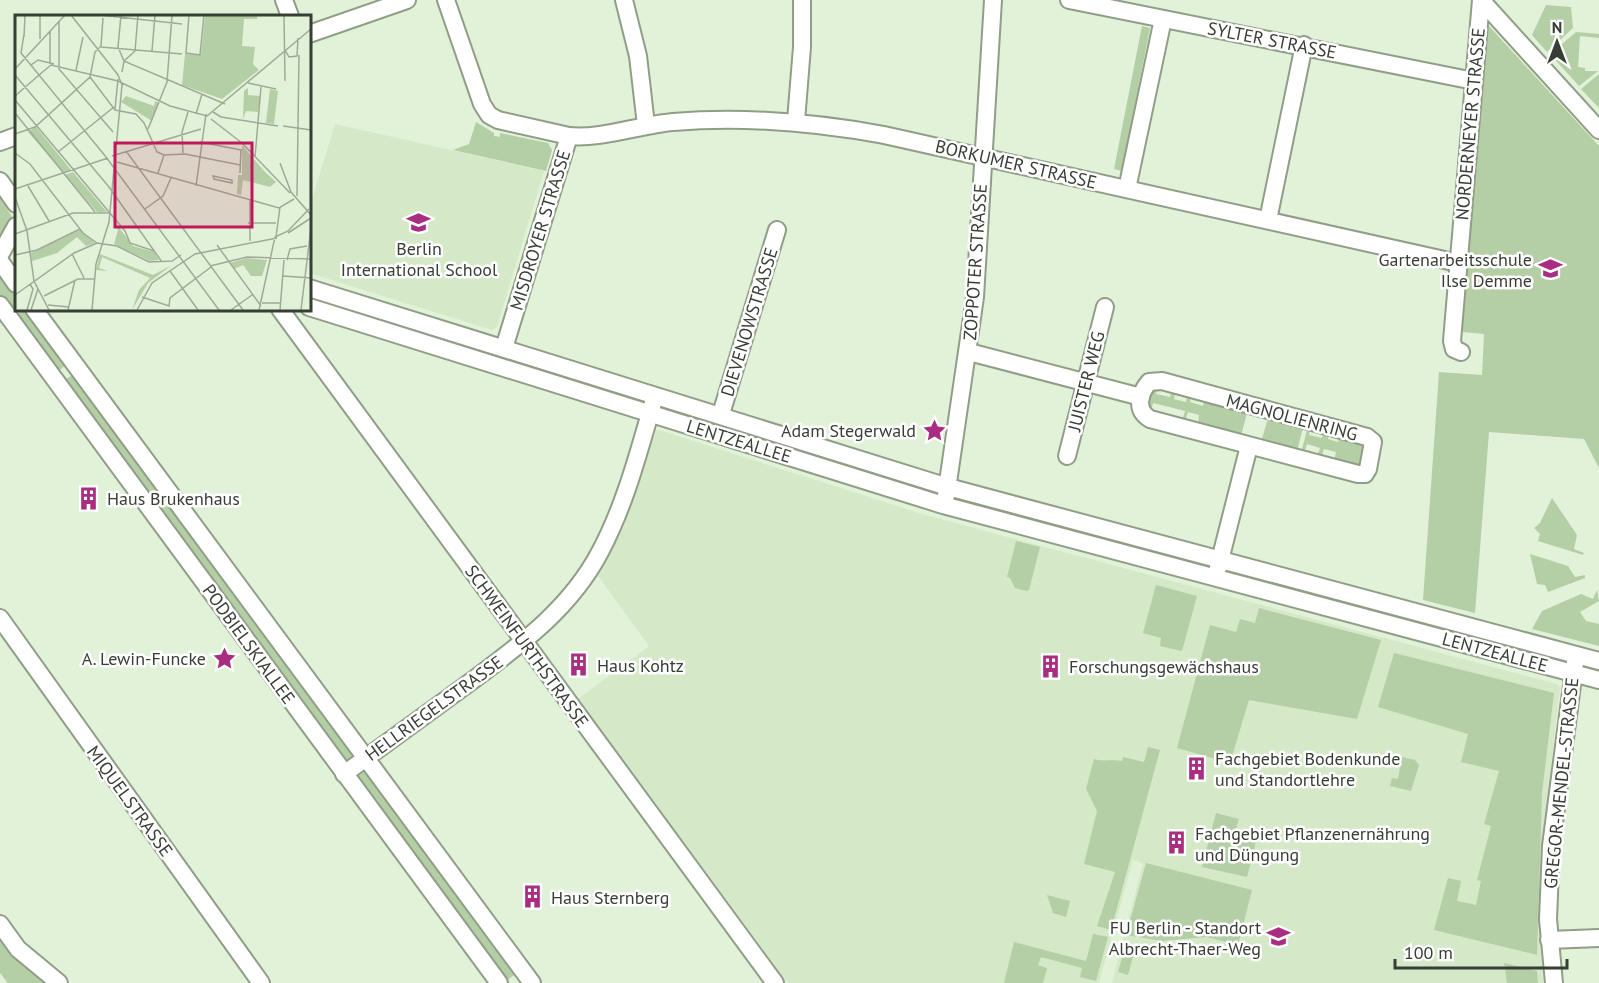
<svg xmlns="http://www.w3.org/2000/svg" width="1599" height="983" font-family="'PT Sans',sans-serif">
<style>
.built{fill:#d5e9c9}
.green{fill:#b4cea5}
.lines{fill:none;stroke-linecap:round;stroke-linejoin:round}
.minor-casing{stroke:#909e87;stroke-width:20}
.minor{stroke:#fff;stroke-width:16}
.labels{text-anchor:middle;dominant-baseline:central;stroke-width:5;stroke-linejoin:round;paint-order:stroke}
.street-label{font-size:18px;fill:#373e34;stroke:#fff}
.poi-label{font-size:18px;fill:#373e34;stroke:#fff;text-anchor:start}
.inset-road{fill:none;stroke:#9eaa97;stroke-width:1.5}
.view{fill:#c2185b;fill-opacity:0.15;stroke:#c2185b;stroke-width:3}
.inset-edge{fill:none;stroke:#373e34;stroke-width:3}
</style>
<rect width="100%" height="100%" fill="#e2f2d9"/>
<g class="built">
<path d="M335,124L544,171L497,327L492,330L309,273V209Z"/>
<path d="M659,430L922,514L1557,684L1560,687L1540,862L1538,909L1543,983H1112L1143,863L1133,860L1099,983H788L578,699L649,646L598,576L624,526L656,431Z"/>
</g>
<g class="green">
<path d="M1546,5L1571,7L1573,28L1547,52L1532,35Z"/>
<path d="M1488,25L1599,146V468L1584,439L1489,432L1475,613L1423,600L1439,372L1482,375L1484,334L1463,332L1461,327L1481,26Z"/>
<path d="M1142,26L1150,28L1122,171L1114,169Z"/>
<path d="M1576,32L1599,34V38L1580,36L1578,67L1585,68V71H1598L1579,86L1550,54Z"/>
<path d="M1599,74V108L1581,89Z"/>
<path d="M476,122L494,133V136L500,137V133L548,143L552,150L546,171L453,150L469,144Z"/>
<path d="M0,198L12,217L0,239Z"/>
<path d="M3,276L16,293V307L11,311L0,297V279Z"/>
<path d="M309,293L415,325L412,334L309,303Z"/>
<path d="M24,309H28L67,364L57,372L15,316Z"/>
<path d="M541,368L644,396L646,404L540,371Z"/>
<path d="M74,374L356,755L346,763L63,381Z"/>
<path d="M1158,385L1156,394L1170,397L1172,389L1176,390L1174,399L1186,402L1188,393L1191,394L1190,402L1203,406L1205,398L1248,409L1241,436L1198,425L1199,415L1188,412L1185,422L1182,421L1185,411L1153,403L1151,412L1148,410L1149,389Z"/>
<path d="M660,402L935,490L936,493L934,496L659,409Z"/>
<path d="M1269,415L1304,424L1297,451L1261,442Z"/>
<path d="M1308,426H1311L1309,435L1322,438L1324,430L1329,431L1328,439L1338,442L1341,434L1367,442L1362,465L1358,467L1334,462L1336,452L1324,449L1321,458L1317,457L1320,448L1307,444L1304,454L1301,453Z"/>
<path d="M954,497L1208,562L1205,570L953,501Z"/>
<path d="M1552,498L1577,535L1574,549L1584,553L1583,555L1538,541L1540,534L1534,528L1540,523Z"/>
<path d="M1016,541L1040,547L1029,590L1026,591L1015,588L1010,578L1007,577Z"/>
<path d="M1530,554L1568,566L1575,577L1585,575V578L1548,592L1545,585L1537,584Z"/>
<path d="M1223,566L1388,610L1386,618L1220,574Z"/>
<path d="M1156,585L1197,596L1182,651L1160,646L1161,638L1143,633Z"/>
<path d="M1597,590L1599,601L1580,612L1586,621L1599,624V646L1532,629L1542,611L1581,594L1593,599Z"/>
<path d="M1259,608L1381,640L1357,719L1249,700L1230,763L1177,748L1210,625L1236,632L1240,619L1255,623Z"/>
<path d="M1403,614L1568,659L1567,666L1401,622Z"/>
<path d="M1394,653L1554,693L1542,793L1537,955L1434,930L1448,878L1461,881L1457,901L1476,905L1481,881L1477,880L1491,826L1484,824L1499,771L1461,762L1468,734L1378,707Z"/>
<path d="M1148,747L1160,750L1111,930L1097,926L1115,872L1084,864L1097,811L1086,789L1094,759C1104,762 1112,759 1122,761L1123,757L1144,762Z"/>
<path d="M1397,756L1415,760L1419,765L1411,791L1390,786L1392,778L1398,779L1400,767L1395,765Z"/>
<path d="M367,770L517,973L506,981L356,777Z"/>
<path d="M1216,813L1239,819L1234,835L1256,842L1247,877L1202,867Z"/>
<path d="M1146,863L1252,890L1238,945L1206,937L1162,941L1126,935Z"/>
<path d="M1047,895L1070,901L1066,917L1053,913Z"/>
<path d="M1093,934L1108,937L1096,981L1080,977L1082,968L1041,957L1038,965L1047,968L1043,983H1004L1014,942L1086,961Z"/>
<path d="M0,935L48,983H8L0,973Z"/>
<path d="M1126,943L1136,946L1128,975L1118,972Z"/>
<path d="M1504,963L1537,971L1538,983H1507Z"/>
</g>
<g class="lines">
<defs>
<g id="minor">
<path d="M284,0L290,16"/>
<path d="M446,0L482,104L489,115L498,120L569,136L504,348"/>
<path d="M624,0L638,56L646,125"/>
<path d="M1069,0L1474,81"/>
<path d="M1481,0L1599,130"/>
<path d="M309,34L407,0"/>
<path d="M796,121L802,47V0"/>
<path d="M569,136C602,139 639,125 673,122C744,116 813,122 884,135L1458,263"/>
<path d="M0,142L16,136"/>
<path d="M0,181L16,204"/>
<path d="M1127,189L1163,19"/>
<path d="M1268,220L1304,45"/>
<path d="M0,255L16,226"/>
<path d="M0,261L16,284"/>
<path d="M309,288L948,487L1599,661"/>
<path d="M0,305L499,983"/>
<path d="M309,307L943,505L1599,680"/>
<path d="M34,309L532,983"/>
<path d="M280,309L775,983"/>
<path d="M969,352L1141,397"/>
<path d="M1461,352L1454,349L1452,341L1481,0"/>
<path d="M1162,381L1367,437L1373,442L1368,469L1365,474H1358L1150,419C1135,410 1139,394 1149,382Z"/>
<path d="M721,414L777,230"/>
<path d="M1067,456L1105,307"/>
<path d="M946,496L975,297L993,0"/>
<path d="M1218,568L1249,446"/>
<path d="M0,618L261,983"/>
<path d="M344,774C386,743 428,713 469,683C520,645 570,609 600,552C625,505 638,454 653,403"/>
<path d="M0,924L18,949L59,983"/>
<path d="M1549,940L1599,938"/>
<path d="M1554,983L1548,919L1551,846L1575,662"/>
</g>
</defs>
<use href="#minor" class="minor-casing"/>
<use href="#minor" class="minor"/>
</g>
<defs>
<symbol id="school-bare" viewBox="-9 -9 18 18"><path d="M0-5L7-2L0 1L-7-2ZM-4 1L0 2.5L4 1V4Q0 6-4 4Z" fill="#a92e81" stroke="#fff" stroke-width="2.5" paint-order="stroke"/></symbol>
<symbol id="sight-bare" viewBox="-9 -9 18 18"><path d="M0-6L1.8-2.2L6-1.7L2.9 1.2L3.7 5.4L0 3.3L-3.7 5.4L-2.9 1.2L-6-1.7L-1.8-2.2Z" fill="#a92e81" stroke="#fff" stroke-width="2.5" paint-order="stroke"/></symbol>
<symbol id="building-bare" viewBox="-9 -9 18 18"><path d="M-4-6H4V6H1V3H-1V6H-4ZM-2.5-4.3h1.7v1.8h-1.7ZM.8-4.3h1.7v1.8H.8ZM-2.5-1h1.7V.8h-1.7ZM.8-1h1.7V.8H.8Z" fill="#a92e81" stroke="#fff" stroke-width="2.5" paint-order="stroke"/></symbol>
<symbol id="university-bare" viewBox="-9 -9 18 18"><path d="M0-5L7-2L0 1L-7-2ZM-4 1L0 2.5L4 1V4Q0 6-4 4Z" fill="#a92e81" stroke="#fff" stroke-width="2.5" paint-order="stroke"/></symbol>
</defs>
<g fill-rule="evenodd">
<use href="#school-bare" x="402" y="206" width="33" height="33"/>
<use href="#school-bare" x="1534" y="252" width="33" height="33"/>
<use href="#sight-bare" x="918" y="414" width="33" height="33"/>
<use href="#building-bare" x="72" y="482" width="33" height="33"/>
<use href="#sight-bare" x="208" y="642" width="33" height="33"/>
<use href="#building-bare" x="562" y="648" width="33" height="33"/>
<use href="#building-bare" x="1034" y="650" width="33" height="33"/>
<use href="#building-bare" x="1180" y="752" width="33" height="33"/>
<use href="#building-bare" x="1160" y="826" width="33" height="33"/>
<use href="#building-bare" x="516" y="880" width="33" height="33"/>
<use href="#university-bare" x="1262" y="920" width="33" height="33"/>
</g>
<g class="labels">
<g class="street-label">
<text transform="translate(1272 40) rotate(11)">SYLTER STRASSE</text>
<text transform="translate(1470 124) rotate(-85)">NORDERNEYER STRASSE</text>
<text transform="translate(1016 164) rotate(13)">BORKUMER STRASSE</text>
<text transform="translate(540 230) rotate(-73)">MISDROYER STRASSE</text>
<text transform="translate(975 262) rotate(-86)">ZOPPOTER STRASSE</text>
<text transform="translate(749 322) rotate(-73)">DIEVENOWSTRASSE</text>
<text transform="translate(1086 381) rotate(-76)">JUISTER WEG</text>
<text transform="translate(1292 417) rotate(15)">MAGNOLIENRING</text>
<text transform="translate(739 441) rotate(17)">LENTZEALLEE</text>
<text transform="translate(249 644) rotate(54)">PODBIELSKIALLEE</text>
<text transform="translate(527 646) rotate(54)">SCHWEINFURTHSTRASSE</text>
<text transform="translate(1495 652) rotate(15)">LENTZEALLEE</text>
<text transform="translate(434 708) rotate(-36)">HELLRIEGELSTRASSE</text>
<text transform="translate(1561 783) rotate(-84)">GREGOR-MENDEL-STRASSE</text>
<text transform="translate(130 801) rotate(54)">MIQUELSTRASSE</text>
</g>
<g class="poi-label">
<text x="419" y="248" text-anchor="middle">Berlin<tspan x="419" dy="21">International School</tspan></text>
<text x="1532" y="259" text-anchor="end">Gartenarbeitsschule<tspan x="1532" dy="21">Ilse Demme</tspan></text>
<text x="916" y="430" text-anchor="end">Adam Stegerwald</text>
<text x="107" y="498">Haus Brukenhaus</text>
<text x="206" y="658" text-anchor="end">A. Lewin-Funcke</text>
<text x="597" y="665">Haus Kohtz</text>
<text x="1069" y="666">Forschungsgewächshaus</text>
<text x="1215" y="758">Fachgebiet Bodenkunde<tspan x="1215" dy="21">und Standortlehre</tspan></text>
<text x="1195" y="833">Fachgebiet Pflanzenernährung<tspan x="1195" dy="21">und Düngung</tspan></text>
<text x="551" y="897">Haus Sternberg</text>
<text x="1261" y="927" text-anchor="end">FU Berlin - Standort<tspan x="1261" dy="21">Albrecht-Thaer-Weg</tspan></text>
</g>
</g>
<g transform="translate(15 15)">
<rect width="296" height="296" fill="#e2f2d9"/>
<path d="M190,0H242V4H229L227,31L240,32L238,49L244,55L207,84L167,70L170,39L186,40ZM233,73V80L245,81L243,97L231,96L228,104L229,76ZM255,74L263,76L259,109L251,108ZM111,81L139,91L140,86L144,88L137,106L106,87ZM21,112L56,155L48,157L13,117ZM227,130L250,157L261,167L255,172L228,165L226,180L222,179L223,160H227ZM58,157L92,197H82L50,160ZM96,202L118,231L139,237L144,245L135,246L99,229L103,215ZM65,215L80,228L71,231L62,222L42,238L17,246L16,238ZM85,239L138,260L157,250L133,268L117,295L124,275L135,263L87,242L84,253L93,256L81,255ZM232,243L252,245L247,261H236L228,250L219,254L215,248Z" fill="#b4cea5"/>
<path class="inset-road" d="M25,0V24M56,0L103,60L107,70L94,207L81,249L77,295M85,0L167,9M106,0L103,32L109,46L120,36L123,0M174,0L171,38L185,40L189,0M269,0L270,66M44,7V54L98,117M35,16V48M9,19L6,38L24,60L36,50L103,66L155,91L192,101L296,14M9,22L10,0M86,32L167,39M270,35L274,42L282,41L283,23M137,36L140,0M16,50L23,45L39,49M0,54L50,0M61,55L68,22M107,57L109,46L210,89M0,60L94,172L147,247M75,62L100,95L121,99L129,108L142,137L149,140L143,158M233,68L261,74M0,81L24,60L91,142L204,295M0,85L110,216L115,228L139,236M100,94L103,64M198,97L206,102L263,111M0,98L80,197M181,99L187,79M196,104L227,128L275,178M268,111L296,115M133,114L152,67L157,0M0,119L20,112L75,62L80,37L86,31L88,3M185,127L226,135M111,136L228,295M43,137L99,92M0,138L15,149L68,218L82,228M168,138L167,117L173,97M149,140L170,139L225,150M97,141L186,114M240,142L246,72M102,147L264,193L279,184M265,148L276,177L296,200M225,158L226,134M198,161L217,165V168L199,164ZM13,171L34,206M181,171L191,99M0,174L93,143M282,181L284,40M0,182L12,216L19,266L34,295M130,194L148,181L156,163M233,208H261M273,218L296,203M0,219L58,198H94M261,222L265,192M235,226V184M202,230L246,291M57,239L69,263M0,240L22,235L65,214M272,245L275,234L292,231M195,251L232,242L296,244M155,256L183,295M268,261L296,263M0,280L59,238L82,228L102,231L134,247L157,246L166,240M29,281L63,264H80M127,282L154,291L155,283L196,252M247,288H266M33,290L54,292M12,295L18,274L15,269M16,295L23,274M53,295L60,265M122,295L137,268L180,239L262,223M216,295L237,280M244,295L260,222L273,216L294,194M265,295L269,245M286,295L296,213"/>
<path class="view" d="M100,128H237V212H100Z"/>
<rect width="296" height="296" class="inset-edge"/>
</g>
<g transform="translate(1557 42)" stroke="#ffffff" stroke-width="4.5" paint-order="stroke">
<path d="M0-4.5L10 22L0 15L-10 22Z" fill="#373e34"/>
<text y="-9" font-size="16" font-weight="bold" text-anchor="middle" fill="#373e34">N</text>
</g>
<path d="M1395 959v9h172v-9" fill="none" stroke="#373e34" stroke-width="3"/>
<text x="1404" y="959" font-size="18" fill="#373e34" stroke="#ffffff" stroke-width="4.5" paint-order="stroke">100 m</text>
</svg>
